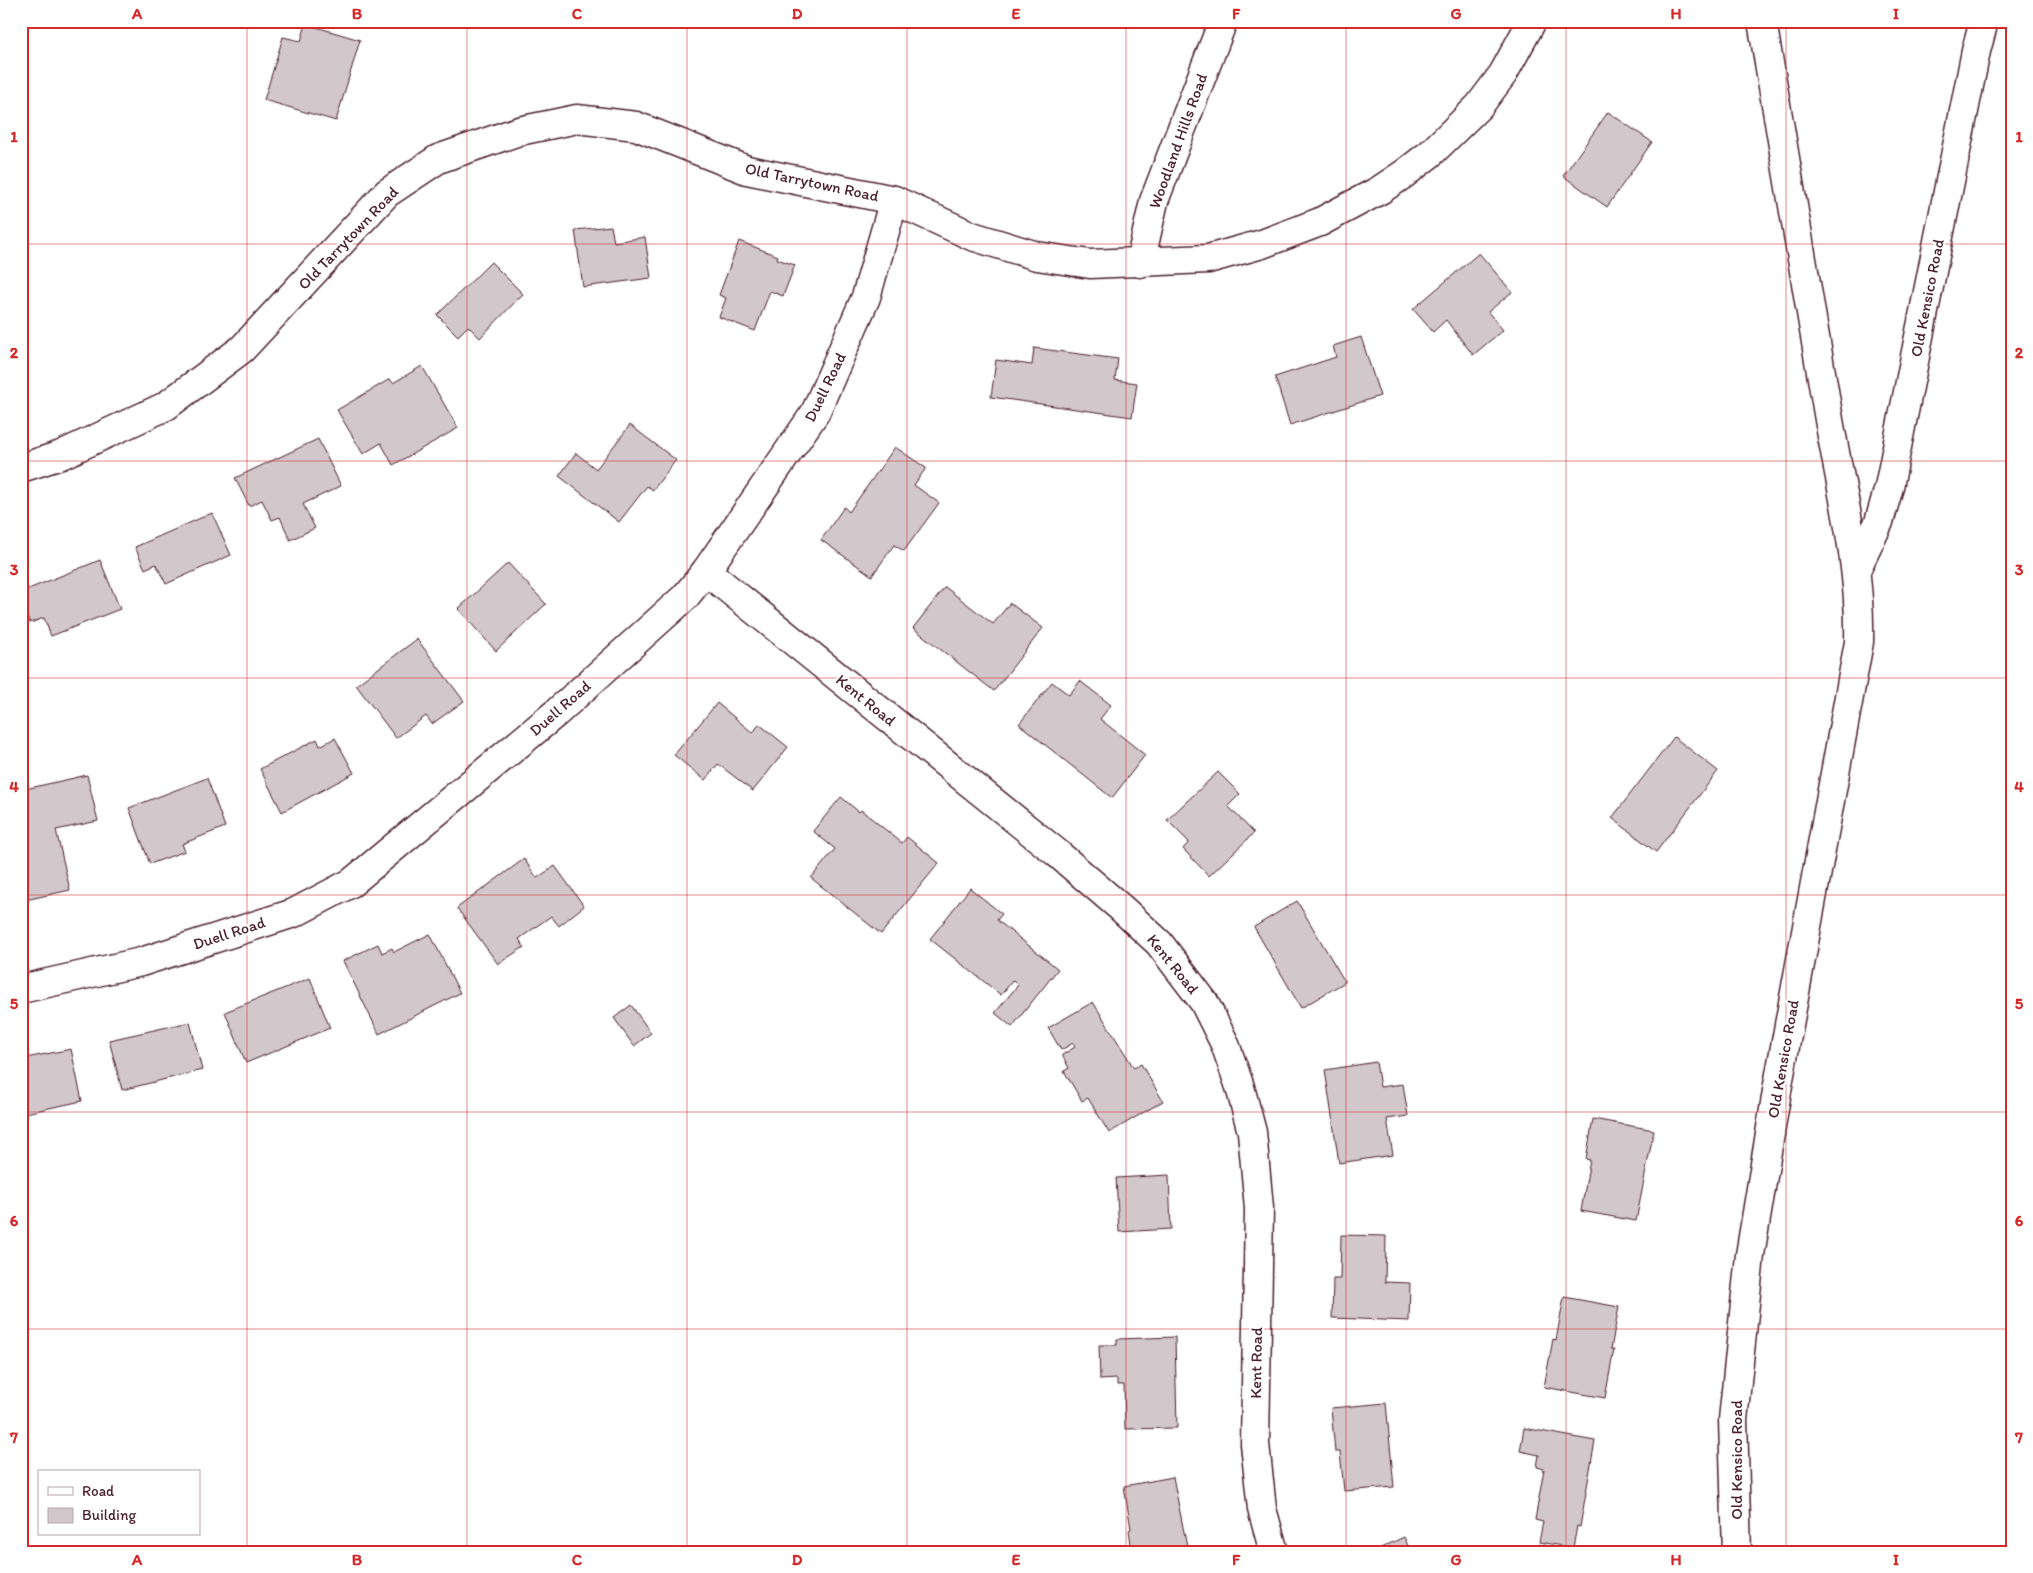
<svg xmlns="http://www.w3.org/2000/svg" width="2033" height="1573" font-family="Itim,sans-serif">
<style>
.building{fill:#d2c7cb;stroke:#4a1f2b}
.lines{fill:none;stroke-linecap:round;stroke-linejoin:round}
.street-casing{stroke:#4a1f2b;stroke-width:31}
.street{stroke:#fff;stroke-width:28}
.grid{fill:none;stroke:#d62828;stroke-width:1;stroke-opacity:0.55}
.labels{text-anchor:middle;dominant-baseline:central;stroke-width:4.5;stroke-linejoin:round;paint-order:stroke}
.street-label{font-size:16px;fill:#4a1f2b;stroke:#fff}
.neatline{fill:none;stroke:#d62828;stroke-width:2}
.grid-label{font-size:16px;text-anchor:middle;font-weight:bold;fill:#d62828}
</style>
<rect width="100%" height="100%" fill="#fff"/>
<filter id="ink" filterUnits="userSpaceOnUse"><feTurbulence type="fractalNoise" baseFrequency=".02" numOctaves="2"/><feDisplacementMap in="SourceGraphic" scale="10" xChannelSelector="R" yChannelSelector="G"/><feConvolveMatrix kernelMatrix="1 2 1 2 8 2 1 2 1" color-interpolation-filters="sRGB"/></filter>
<g filter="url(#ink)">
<g class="building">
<path d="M306,24L360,40L336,121L264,100L283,37L301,41Z"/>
<path d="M1608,112L1652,142L1607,207L1563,176Z"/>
<path d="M611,226L614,242L645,237L651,278L583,287L575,230Z"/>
<path d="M739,241L778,256L777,259L795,265L783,296L770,291L755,331L719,317L726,298L719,295Z"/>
<path d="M1479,253L1512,292L1488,312L1503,330L1473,355L1446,320L1433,332L1413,309Z"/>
<path d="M491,262L523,294L480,338L468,326L458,336L437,315Z"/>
<path d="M1361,337L1380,396L1290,425L1275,377L1336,357L1333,346Z"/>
<path d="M1034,348L1118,359L1115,380L1137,383L1132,417L991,397L996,360L1032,365Z"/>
<path d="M422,366L458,428L393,465L381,443L363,454L337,410L390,379L393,383Z"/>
<path d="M630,425L676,460L653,490L647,486L619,522L559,476L576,453L596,469Z"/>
<path d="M318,439L341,486L303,504L315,528L290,540L280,517L272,520L262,500L249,506L235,478Z"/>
<path d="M895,447L926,468L914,485L939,503L904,551L894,545L872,576L821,540L844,507L849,512Z"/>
<path d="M212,513L231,555L166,584L156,564L145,569L135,547Z"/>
<path d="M100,560L120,609L51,636L44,618L30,623L21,601V592Z"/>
<path d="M508,563L546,604L496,651L458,609Z"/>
<path d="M945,587L993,624L1010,603L1043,628L994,691L913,628Z"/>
<path d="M417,639L464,701L432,724L426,716L396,738L356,685Z"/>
<path d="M1080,681L1111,705L1100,719L1145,755L1112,798L1019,724L1052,682L1069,695Z"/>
<path d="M717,703L753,733L759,724L788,747L753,791L718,764L705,780L674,755Z"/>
<path d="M1674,737L1718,771L1656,852L1612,818Z"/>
<path d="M335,738L354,773L282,812L260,769L317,739L320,746Z"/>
<path d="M1218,772L1240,794L1228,806L1254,833L1209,876L1183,849L1189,842L1167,820Z"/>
<path d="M87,775L98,821L56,830L70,890L21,901V790Z"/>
<path d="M207,778L225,827L182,844L185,851L150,864L129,808Z"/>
<path d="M841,797L859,812L861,810L902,843L907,837L939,863L881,934L811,878L835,849L813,831Z"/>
<path d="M524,859L537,878L555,866L584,906L559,926L551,916L519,939L524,947L498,964L457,908Z"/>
<path d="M970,888L1002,914L997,920L1058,969L1012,1027L995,1013L1018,985L1013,980L1001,995L930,939Z"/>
<path d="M1297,901L1345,982L1301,1008L1254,927Z"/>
<path d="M430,934L460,993L379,1034L343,961L378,944L382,953L392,948L394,952Z"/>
<path d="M310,978L330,1028L246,1063L225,1012Z"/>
<path d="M1093,1002L1134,1068L1141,1064L1163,1101L1109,1133L1088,1098L1082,1101L1064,1071L1069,1068L1062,1055L1075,1047L1073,1043L1061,1050L1048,1028Z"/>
<path d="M631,1005L651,1033L634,1046L614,1018Z"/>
<path d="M190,1022L202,1070L122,1090L109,1040Z"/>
<path d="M71,1049L82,1101L21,1114V1059Z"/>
<path d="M1376,1062L1380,1087L1403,1084L1408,1116L1387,1119L1393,1155L1339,1163L1325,1070Z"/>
<path d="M1593,1119L1654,1130L1636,1221L1581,1211L1590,1160L1586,1159Z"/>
<path d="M1169,1175L1171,1229L1119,1232L1116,1178Z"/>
<path d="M1341,1235L1386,1236L1385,1282L1410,1283L1409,1321L1332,1318L1333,1279H1340Z"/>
<path d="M1564,1297L1619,1307L1611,1349H1614L1605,1398L1544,1387L1553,1339L1556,1340Z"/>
<path d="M1175,1337L1177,1428L1125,1429L1124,1385H1117V1379L1100,1380L1099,1345H1117V1339Z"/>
<path d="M1386,1403L1394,1487L1344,1491L1340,1452H1335L1331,1408Z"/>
<path d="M1524,1428L1595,1441L1580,1527L1577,1526L1573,1548L1539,1542L1543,1522L1535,1520L1544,1469L1537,1467L1539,1455L1520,1451Z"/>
<path d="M1173,1477L1188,1552H1132L1129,1530L1131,1529L1124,1486Z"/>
<path d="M1404,1537L1411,1552H1372Z"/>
</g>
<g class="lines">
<defs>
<g id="street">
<path d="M1140,263L1154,201L1223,21"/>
<path d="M21,468L61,455L166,406L242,349L387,193L438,159L519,131L577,119L636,126L747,170L894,200L972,236L1037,256L1090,264L1208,259L1262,244L1320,222L1380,190L1404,174L1431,153L1479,106L1503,74L1532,21"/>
<path d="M1856,570L1879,522L1889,487L1976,51L1984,21"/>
<path d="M706,571L1057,853L1121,908L1159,943L1204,1002L1225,1044L1240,1087L1252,1132L1259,1208L1255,1444L1262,1509L1274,1552"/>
<path d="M21,989L141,962L294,913L351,883L556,713L685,597L706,571L815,413L866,297L894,200"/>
<path d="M1737,1552L1733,1420L1750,1255L1778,1085L1859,642C1861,565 1841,490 1828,414C1806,283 1784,152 1762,21"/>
</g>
</defs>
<use href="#street" class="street-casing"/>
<use href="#street" class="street"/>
</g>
</g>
<path class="grid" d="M247,21V1552M467,21V1552M687,21V1552M907,21V1552M1126,21V1552M1346,21V1552M1566,21V1552M1786,21V1552M21,244H2012M21,461H2012M21,678H2012M21,895H2012M21,1112H2012M21,1329H2012"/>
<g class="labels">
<g class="street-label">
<text transform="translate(1178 141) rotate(-70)">Woodland Hills Road</text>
<text transform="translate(812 182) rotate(12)">Old Tarrytown Road</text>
<text transform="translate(348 238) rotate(-46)">Old Tarrytown Road</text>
<text transform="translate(1927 298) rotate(-79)">Old Kensico Road</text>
<text transform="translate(825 387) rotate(-64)">Duell Road</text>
<text transform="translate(866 700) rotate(39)">Kent Road</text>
<text transform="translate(560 708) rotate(-41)">Duell Road</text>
<text transform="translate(229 933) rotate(-18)">Duell Road</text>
<text transform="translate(1173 964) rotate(51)">Kent Road</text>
<text transform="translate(1783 1059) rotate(-80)">Old Kensico Road</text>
<text transform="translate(1256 1363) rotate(-89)">Kent Road</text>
<text transform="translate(1736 1460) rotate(-90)">Old Kensico Road</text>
</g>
</g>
<rect width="2033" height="1573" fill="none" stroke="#fff" stroke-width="55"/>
<rect x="38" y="1470" width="162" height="65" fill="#ffffff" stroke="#b7a5aa"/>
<rect x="48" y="1487" width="25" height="8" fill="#ffffff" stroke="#b7a5aa"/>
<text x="82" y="1496" font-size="15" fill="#4a1f2b">Road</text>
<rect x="48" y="1508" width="25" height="15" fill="#d2c7cb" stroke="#b7a5aa"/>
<text x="82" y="1520" font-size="15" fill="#4a1f2b">Building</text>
<rect x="28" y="28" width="1978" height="1518" class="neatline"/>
<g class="grid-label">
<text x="137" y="19">A</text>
<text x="357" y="19">B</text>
<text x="577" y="19">C</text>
<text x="797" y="19">D</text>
<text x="1016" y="19">E</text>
<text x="1236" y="19">F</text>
<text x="1456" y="19">G</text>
<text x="1676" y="19">H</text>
<text x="1896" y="19">I</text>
<text x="14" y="142">1</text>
<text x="2019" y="142">1</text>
<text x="14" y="358">2</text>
<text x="2019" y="358">2</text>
<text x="14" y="575">3</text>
<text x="2019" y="575">3</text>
<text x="14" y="792">4</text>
<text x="2019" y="792">4</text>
<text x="14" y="1009">5</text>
<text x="2019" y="1009">5</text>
<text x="14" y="1226">6</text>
<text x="2019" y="1226">6</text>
<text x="14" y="1443">7</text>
<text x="2019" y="1443">7</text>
<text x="137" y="1565">A</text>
<text x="357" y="1565">B</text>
<text x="577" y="1565">C</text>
<text x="797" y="1565">D</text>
<text x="1016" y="1565">E</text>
<text x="1236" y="1565">F</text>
<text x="1456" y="1565">G</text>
<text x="1676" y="1565">H</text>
<text x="1896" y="1565">I</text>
</g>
</svg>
